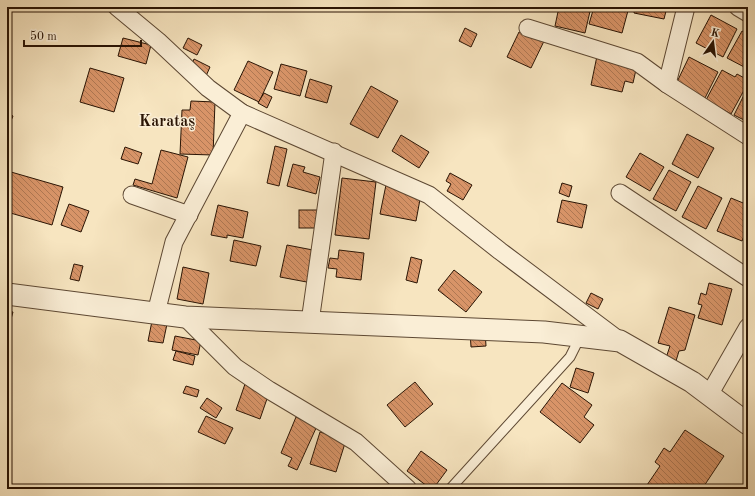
<svg xmlns="http://www.w3.org/2000/svg" width="755" height="496" font-family="'Old Standard TT',serif">
<style>
.building{fill:url(#building-back-hatch);stroke:#2a1404}
.lines{fill:none;stroke-linecap:round;stroke-linejoin:round}
.service-casing{stroke:#5d4833;stroke-width:11}
.minor-casing{stroke:#5d4833;stroke-width:19}
.tertiary-casing{stroke:#5d4833;stroke-width:23}
.service{stroke:#faeed6;stroke-width:9}
.minor{stroke:#faeed6;stroke-width:17}
.tertiary{stroke:#faeed6;stroke-width:21}
.labels{text-anchor:middle;dominant-baseline:central;stroke-width:3;stroke-linejoin:round;paint-order:stroke}
.quarter-label{font-size:16px;font-weight:bold;fill:#2a1404;stroke:#faeed6}
</style>
<defs>
<pattern id="building-back-hatch" width="6" height="6" patternUnits="userSpaceOnUse"><rect width="6" height="6" fill="#d89468"/><path d="M-1 5l2 2M0 0l6 6M5-1l2 2" fill="none" stroke="#af7853"/></pattern>
</defs>
<rect width="100%" height="100%" fill="#f7e5c0"/>
<filter id="stains"><feTurbulence type="fractalNoise" baseFrequency=".005" numOctaves="4"/><feColorMatrix values="0 0 0 0 .2 0 0 0 0 .09 0 0 0 0 .02 0 0 0 .5 -.17"/></filter>
<radialGradient id="worn" r=".72"><stop offset=".6" stop-color="#630" stop-opacity="0"/><stop offset="1" stop-color="#630" stop-opacity=".3"/></radialGradient>
<g class="building">
<path d="M559,7H591L585,33L555,26Z"/>
<path d="M594,7H629L622,33L589,24Z"/>
<path d="M635,7H667L664,19L634,13Z"/>
<path d="M711,15L737,29L723,57L696,43Z"/>
<path d="M465,28L477,34L471,47L459,41Z"/>
<path d="M742,31L748,34V69L727,58Z"/>
<path d="M519,32L546,37L531,68L507,57Z"/>
<path d="M123,38L151,45L146,64L118,56Z"/>
<path d="M188,38L202,45L197,55L183,48Z"/>
<path d="M597,56L637,65L633,83L625,81L622,92L591,85Z"/>
<path d="M689,57L718,72L705,98L676,84Z"/>
<path d="M194,59L210,67L206,76L190,69Z"/>
<path d="M248,61L273,72L259,102L234,90Z"/>
<path d="M281,64L307,71L300,96L274,89Z"/>
<path d="M90,68L124,78L114,112L80,102Z"/>
<path d="M722,70L735,77L737,74L748,80V83L731,114L706,100Z"/>
<path d="M310,79L332,86L327,103L305,97Z"/>
<path d="M371,86L398,101L378,138L350,124Z"/>
<path d="M746,91L748,92V122L734,115Z"/>
<path d="M264,93L272,97L267,108L258,103Z"/>
<path d="M191,101L215,102L213,155L180,154L182,110H190Z"/>
<path d="M7,113L13,116L7,130Z"/>
<path d="M687,134L714,148L698,178L672,164Z"/>
<path d="M401,135L429,152L419,168L392,151Z"/>
<path d="M275,146L287,149L279,186L267,183Z"/>
<path d="M125,147L142,153L138,164L121,159Z"/>
<path d="M161,150L188,157L177,198L133,185L135,179L152,184Z"/>
<path d="M640,153L664,167L650,191L626,177Z"/>
<path d="M293,164L305,167L303,172L320,177L316,194L287,186Z"/>
<path d="M669,170L691,182L676,211L653,199Z"/>
<path d="M11,172L63,187L52,225L7,212V185Z"/>
<path d="M450,173L472,185L463,200L447,191L451,184L446,181Z"/>
<path d="M342,178L376,182L369,239L335,235Z"/>
<path d="M387,180L421,194L416,221L380,214Z"/>
<path d="M562,183L572,186L569,197L559,193Z"/>
<path d="M698,186L722,198L706,229L682,217Z"/>
<path d="M731,198L748,205V227L742,241L717,231Z"/>
<path d="M562,200L587,205L582,228L557,222Z"/>
<path d="M69,204L89,211L81,232L61,225Z"/>
<path d="M218,205L248,212L243,238L227,235V238L211,235Z"/>
<rect x="299" y="210" width="20" height="18"/>
<path d="M234,240L261,246L256,266L230,261Z"/>
<path d="M287,245L318,251L312,283L280,277Z"/>
<path d="M339,250L364,253L361,280L336,277L337,269L328,268L330,258L338,259Z"/>
<path d="M411,257L422,260L417,283L406,280Z"/>
<path d="M74,264L83,266L79,281L70,279Z"/>
<path d="M183,267L209,273L203,304L177,299Z"/>
<path d="M454,270L482,292L466,312L438,290Z"/>
<path d="M709,283L732,289L722,325L698,318L702,305L698,304L701,293L706,295Z"/>
<path d="M591,293L603,299L598,309L586,303Z"/>
<path d="M669,307L695,315L685,350L679,351L676,361L666,358L670,346L658,343Z"/>
<path d="M7,311L13,312L7,333Z"/>
<path d="M152,321L167,324L163,343L148,341Z"/>
<path d="M485,330L486,346L471,347L470,331Z"/>
<path d="M175,336L201,341L198,355L172,350Z"/>
<path d="M176,351L195,356L193,365L173,360Z"/>
<path d="M576,368L594,373L588,393L570,387Z"/>
<path d="M415,382L433,404L405,427L387,405Z"/>
<path d="M562,383L592,405L584,417L594,425L580,443L540,412Z"/>
<path d="M245,384L269,393L260,419L236,410Z"/>
<path d="M186,386L199,390L197,397L183,393Z"/>
<path d="M207,398L222,408L216,418L200,408Z"/>
<path d="M206,416L233,428L225,444L198,432Z"/>
<path d="M296,417L317,426L297,470L288,466L292,458L281,453Z"/>
<path d="M685,430L724,456L702,489H654L647,485L660,466L655,462L664,448L670,452Z"/>
<path d="M320,432L346,440L336,472L310,464Z"/>
<path d="M421,451L447,470L433,489H431L407,471Z"/>
<path d="M504,484L509,489H500Z"/>
</g>
<g class="lines">
<defs>
<path id="service" d="M450,489L570,357L580,337"/>
<g id="minor">
<path d="M117,7L158,41L208,88L242,113L429,195L500,251L620,341"/>
<path d="M738,7L748,13"/>
<path d="M528,28L637,62L667,84L748,136"/>
<path d="M667,84L686,7"/>
<path d="M620,193L748,278"/>
<path d="M132,195L189,215"/>
<path d="M156,313L174,242L242,113"/>
<path d="M185,317L235,367L269,390L356,442L408,489"/>
<path d="M310,322L334,152"/>
<path d="M709,395L748,327"/>
</g>
<path id="tertiary" d="M7,294L185,317L544,332L620,341L692,382L748,424"/>
</defs>
<use href="#service" class="service-casing"/>
<use href="#minor" class="minor-casing"/>
<use href="#tertiary" class="tertiary-casing"/>
<use href="#service" class="service"/>
<use href="#minor" class="minor"/>
<use href="#tertiary" class="tertiary"/>
</g>
<g class="labels">
<g class="quarter-label">
<text x="167" y="122">Karataş</text>
</g>
</g>
<rect width="755" height="496" fill="none" stroke="#f7e5c0" stroke-width="24"/>
<rect x="8" y="8" width="739" height="480" fill="none" stroke="#2a1404" stroke-width="2"/>
<rect x="12" y="12" width="731" height="472" fill="none" stroke="#2a1404"/>
<g transform="translate(713 42) rotate(14)" stroke="#faeed6" stroke-width="3" paint-order="stroke">
<path d="M0-3L7 15L0 10L-7 15Z" fill="#2a1404"/>
<text y="-6" font-size="11" font-weight="bold" text-anchor="middle" fill="#2a1404">K</text>
</g>
<path d="M24 40v6h117v-6" fill="none" stroke="#2a1404" stroke-width="2"/>
<text x="30" y="40" font-size="12" fill="#2a1404" stroke="#faeed6" stroke-width="3" paint-order="stroke">50 m</text>
<rect width="100%" height="100%" filter="url(#stains)"/>
<rect width="100%" height="100%" fill="url(#worn)"/>
</svg>
